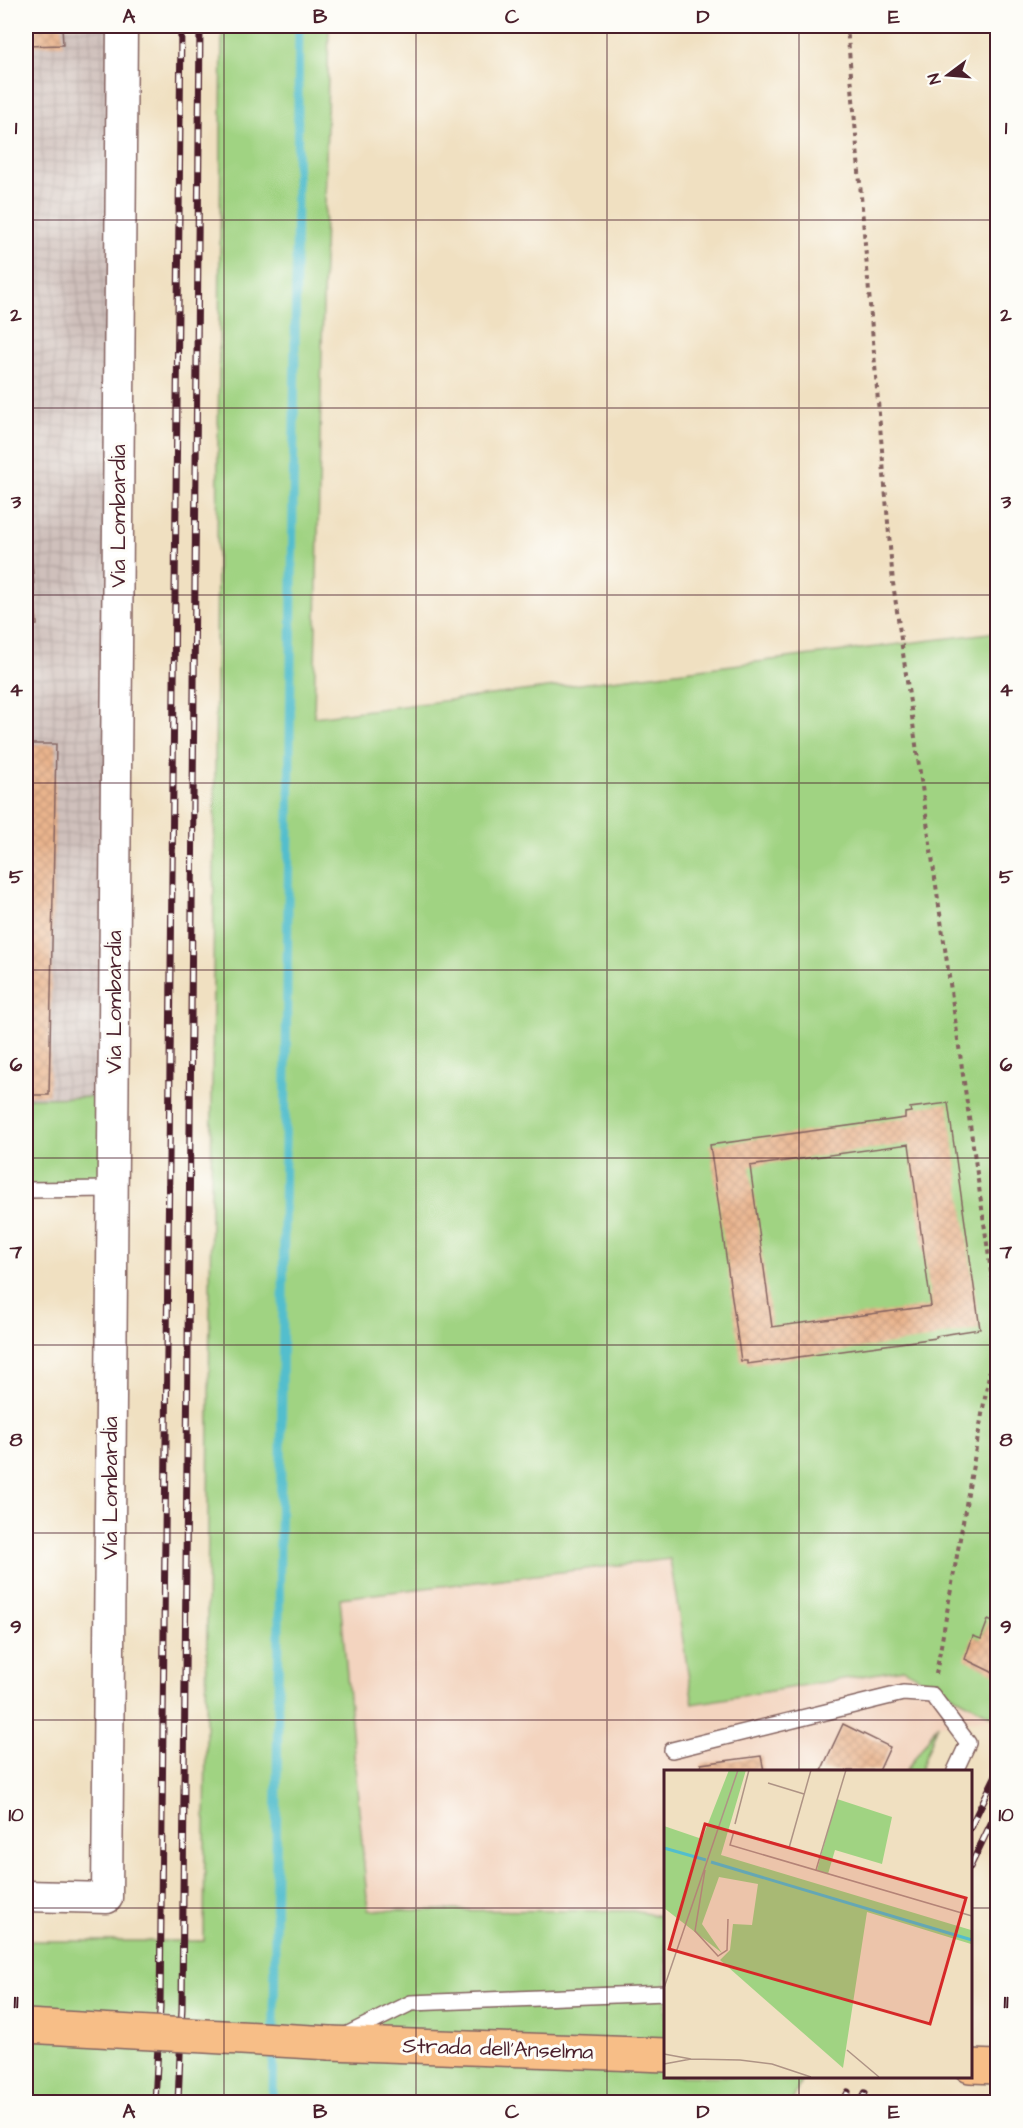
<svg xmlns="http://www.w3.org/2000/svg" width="1023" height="2128" font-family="'Architects Daughter',sans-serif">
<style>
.built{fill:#f3d4bf}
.industrial{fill:url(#industrial-grid)}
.grass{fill:#a0d382;stroke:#757956;stroke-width:1.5}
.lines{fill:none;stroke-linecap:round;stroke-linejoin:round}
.stream{stroke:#52becd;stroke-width:9}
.building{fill:url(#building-cross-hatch);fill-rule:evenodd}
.lane-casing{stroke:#846360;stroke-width:18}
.street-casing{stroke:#846360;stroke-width:33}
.primary-casing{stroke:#846360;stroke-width:36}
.path{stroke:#846360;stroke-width:4;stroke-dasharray:4.5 4.5;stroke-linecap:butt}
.lane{stroke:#fff;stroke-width:15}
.street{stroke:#fff;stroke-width:30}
.primary{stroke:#f7be87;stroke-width:33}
.rail-casing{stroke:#4a1f2b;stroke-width:7}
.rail{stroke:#fdfcf7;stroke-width:4.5;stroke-dasharray:14;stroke-linecap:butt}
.primary-bridge-casing{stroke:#846360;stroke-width:36;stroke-linecap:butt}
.primary-bridge{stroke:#f7be87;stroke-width:33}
.grid{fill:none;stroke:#4a1f2b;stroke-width:1.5;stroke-opacity:0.55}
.labels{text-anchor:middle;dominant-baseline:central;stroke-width:6;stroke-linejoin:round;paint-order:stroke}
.street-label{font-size:22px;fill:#4a1f2b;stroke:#fdfcf7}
.inset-river{fill:none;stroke:#52becd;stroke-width:3}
.inset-road{fill:none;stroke:#ae9385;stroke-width:1.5}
.view{fill:#d62828;fill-opacity:0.15;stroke:#d62828;stroke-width:3}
.inset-edge{fill:none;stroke:#4a1f2b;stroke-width:3}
.neatline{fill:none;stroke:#4a1f2b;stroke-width:2}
.grid-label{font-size:20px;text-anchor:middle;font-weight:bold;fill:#4a1f2b}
</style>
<defs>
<pattern id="industrial-grid" width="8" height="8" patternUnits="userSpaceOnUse" patternTransform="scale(1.5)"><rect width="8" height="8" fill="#cfc0bb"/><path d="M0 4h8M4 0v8" fill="none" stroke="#b3a5a1"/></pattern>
<pattern id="building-cross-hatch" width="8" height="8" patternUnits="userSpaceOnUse" patternTransform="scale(1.5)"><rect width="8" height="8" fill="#e9b48d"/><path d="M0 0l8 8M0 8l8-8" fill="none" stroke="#c99a7a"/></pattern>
</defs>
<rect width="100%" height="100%" fill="#fdfcf7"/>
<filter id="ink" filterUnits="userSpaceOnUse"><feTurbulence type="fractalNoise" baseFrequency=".0167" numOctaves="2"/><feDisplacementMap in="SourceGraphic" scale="12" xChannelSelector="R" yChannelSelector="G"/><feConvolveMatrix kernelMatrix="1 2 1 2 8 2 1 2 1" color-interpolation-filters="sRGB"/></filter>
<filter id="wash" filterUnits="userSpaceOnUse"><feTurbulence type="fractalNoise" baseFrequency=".008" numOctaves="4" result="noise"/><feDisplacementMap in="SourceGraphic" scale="24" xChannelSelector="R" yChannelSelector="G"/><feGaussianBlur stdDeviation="1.35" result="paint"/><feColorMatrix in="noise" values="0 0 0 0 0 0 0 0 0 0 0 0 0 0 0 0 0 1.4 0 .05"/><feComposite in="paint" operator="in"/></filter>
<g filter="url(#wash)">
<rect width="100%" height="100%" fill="#f0e0c1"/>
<path class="built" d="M670,1559L693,1704L903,1669L996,1718L938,1724L906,1771H666V1917L633,1911L368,1910L340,1597Z"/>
<path class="industrial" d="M26,26H129L115,1097L26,1098Z"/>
<g class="grass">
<path d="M222,26H329L314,717L997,632V1714L996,1718L903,1669L693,1704L670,1559L340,1598L368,1910L633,1911L666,1917V2076H803L792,2102H26V1941H204Z"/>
<path d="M115,1097L112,1188L26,1189V1098Z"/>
<path d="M938,1724L920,1771H906Z"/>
</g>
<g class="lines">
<path class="stream" d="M273,2102L299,26"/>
</g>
<g id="blocks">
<g class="building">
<path d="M26,26H62L63,45L26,46Z"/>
<path d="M26,499H27L37,625L26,626Z"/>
<path d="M26,744H56L49,1095H26Z"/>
<path d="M948,1103L980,1329L936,1336V1338L747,1364V1361H741L710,1145L905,1118V1113L911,1112L910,1108ZM909,1144L931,1306L772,1327L750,1166Z"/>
<path d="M988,1620L998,1624V1675L965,1659L973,1636L981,1639Z"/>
<path d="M843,1724L890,1747L879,1771H821Z"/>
<path d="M761,1756L764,1771H702L701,1764Z"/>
</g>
</g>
</g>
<g filter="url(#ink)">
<use href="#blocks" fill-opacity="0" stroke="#846360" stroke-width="1.5"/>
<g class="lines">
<defs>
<g id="lane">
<path d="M26,1190L113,1189"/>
<path d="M672,1750L903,1693L932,1695L968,1743L955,1771"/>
<path d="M344,2036L411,2003L666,1993"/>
</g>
<path id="street" d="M26,1896L107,1898L122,26"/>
<g id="primary">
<path d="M26,2026L116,2031"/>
<path d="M330,2043L666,2055"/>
<path d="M970,2066L998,2067"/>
</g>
</defs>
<use href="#lane" class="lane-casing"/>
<use href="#street" class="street-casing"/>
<use href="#primary" class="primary-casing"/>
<g class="path">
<path d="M847,26L893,583L998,1321"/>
<path d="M936,1674L998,1324"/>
</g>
<use href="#lane" class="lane"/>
<use href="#street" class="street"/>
<use href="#primary" class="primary"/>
<defs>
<g id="rail">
<path d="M970,1828L998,1771"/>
<path d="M970,1867L998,1809"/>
<path d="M155,2102L160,2008L181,26"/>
<path d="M178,2102L182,2008L200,26"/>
<path d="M843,2102L848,2092"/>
<path d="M861,2102L865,2093"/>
</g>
</defs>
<use href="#rail" class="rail-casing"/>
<use href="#rail" class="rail"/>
<defs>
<path id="primary-bridge" d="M116,2031L330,2043"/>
</defs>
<use href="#primary-bridge" class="primary-bridge-casing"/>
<use href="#primary-bridge" class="primary-bridge"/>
</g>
</g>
<path class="grid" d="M224,26V2102M416,26V2102M607,26V2102M799,26V1771M26,220H998M26,408H998M26,595H998M26,783H998M26,970H998M26,1158H998M26,1345H998M26,1533H998M26,1720H998M26,1908H666M970,1908H998M799,2076V2102"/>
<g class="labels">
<g class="street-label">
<text transform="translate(118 516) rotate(-90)">Via Lombardia</text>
<text transform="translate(114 1002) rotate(-90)">Via Lombardia</text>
<text transform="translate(110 1488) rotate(-90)">Via Lombardia</text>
<text transform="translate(498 2049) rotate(2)">Strada dell'Anselma</text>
</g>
</g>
<g transform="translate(664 1770)">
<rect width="308" height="308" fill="#f0e0c1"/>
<path d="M65,0H82L57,85L307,160V174L203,142L179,298L56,190L66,180L69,154L88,155L94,114L55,107L38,154L58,183L0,138V56L38,69ZM173,29L228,47L218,94L171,80L164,104L153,100Z" fill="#a0d382"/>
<path class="inset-river" d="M0,78L42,90M47,92L308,170"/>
<path class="inset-road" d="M104,13L140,24M71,54L85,0M125,78L147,0M156,87L70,61L66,75L308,146M41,100L31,161L54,186L63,180L64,149M152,100L182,0M0,218L74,0M183,280L215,307M0,284L27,289M0,294L27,289L76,290L108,294L147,307"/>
<path class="view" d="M41,54L302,128L266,254L5,179Z"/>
<rect width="308" height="308" class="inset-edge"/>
</g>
<rect width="1023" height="2128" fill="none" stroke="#fdfcf7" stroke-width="66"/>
<g transform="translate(948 75) rotate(254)" stroke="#fdfcf7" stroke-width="4.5" paint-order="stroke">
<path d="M0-4.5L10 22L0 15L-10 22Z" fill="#4a1f2b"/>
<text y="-9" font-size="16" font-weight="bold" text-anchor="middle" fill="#4a1f2b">N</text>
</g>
<rect x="33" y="33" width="957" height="2062" class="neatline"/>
<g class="grid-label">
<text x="129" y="23">A</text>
<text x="320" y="23">B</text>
<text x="512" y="23">C</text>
<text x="703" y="23">D</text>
<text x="894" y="23">E</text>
<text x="16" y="134">1</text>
<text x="1006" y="134">1</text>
<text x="16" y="321">2</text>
<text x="1006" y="321">2</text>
<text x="16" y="508">3</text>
<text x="1006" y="508">3</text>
<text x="16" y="696">4</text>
<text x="1006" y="696">4</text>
<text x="16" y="883">5</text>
<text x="1006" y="883">5</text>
<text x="16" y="1071">6</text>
<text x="1006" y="1071">6</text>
<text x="16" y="1258">7</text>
<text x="1006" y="1258">7</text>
<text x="16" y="1446">8</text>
<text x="1006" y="1446">8</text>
<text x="16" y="1633">9</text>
<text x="1006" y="1633">9</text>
<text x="16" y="1821">10</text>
<text x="1006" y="1821">10</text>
<text x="16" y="2008">11</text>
<text x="1006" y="2008">11</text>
<text x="129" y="2118">A</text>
<text x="320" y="2118">B</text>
<text x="512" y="2118">C</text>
<text x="703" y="2118">D</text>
<text x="894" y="2118">E</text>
</g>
</svg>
